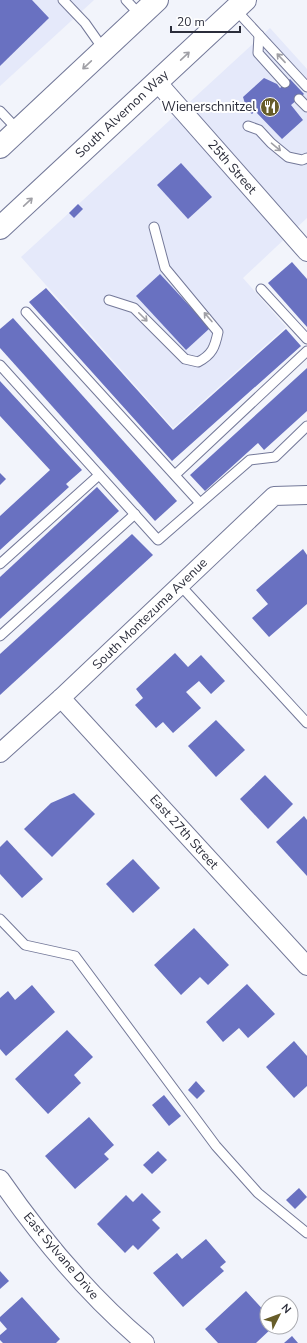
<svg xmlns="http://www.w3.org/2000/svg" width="307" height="1343" font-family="'Nunito Sans',sans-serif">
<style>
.built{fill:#e5e9fa}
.building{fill:#6971c1}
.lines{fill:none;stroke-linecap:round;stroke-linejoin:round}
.lane-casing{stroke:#747999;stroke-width:11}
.street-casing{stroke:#747999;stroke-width:20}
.primary-casing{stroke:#747999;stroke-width:24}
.lane{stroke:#fff;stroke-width:9}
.street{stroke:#fff;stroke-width:18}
.primary{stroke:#fff;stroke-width:22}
.oneway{stroke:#a0a0a6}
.labels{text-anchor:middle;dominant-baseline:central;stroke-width:4;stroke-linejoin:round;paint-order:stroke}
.poi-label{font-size:13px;fill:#2b2d3a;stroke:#fff;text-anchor:end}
.street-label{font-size:13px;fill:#2b2d3a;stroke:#fff}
</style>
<rect width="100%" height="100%" fill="#f2f4fb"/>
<g class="built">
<path d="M0,0H94L0,86Z"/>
<path d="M270,28L307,69V218L243,278L286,327L173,428L21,257Z"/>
</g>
<g class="building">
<path d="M0,0H32L49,18L0,66Z"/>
<path d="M264,78L277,84L280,88L290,79L304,94L291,105L303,120L282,139L255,111L252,114L247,110L243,97Z"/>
<path d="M181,163L212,197L188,219L157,185Z"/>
<path d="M78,204L83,209L74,218L69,213Z"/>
<path d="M292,262L307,279V327L268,283Z"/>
<path d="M160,274L210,328L186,350L136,296Z"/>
<path d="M46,288L173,430L286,329L301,346L172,461L29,302Z"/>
<path d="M13,318L177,501L155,521L0,348V329Z"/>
<path d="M307,368V411L264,450L258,443L205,491L190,475Z"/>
<path d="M0,381L82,470L66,484L69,487L0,550V516L50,470L0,416Z"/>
<path d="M0,473L6,479L0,485Z"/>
<path d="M97,487L119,511L0,619V577Z"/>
<path d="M132,534L153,555L0,695V654Z"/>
<path d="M303,549L307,555V604L269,637L252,618L268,604L256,590Z"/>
<path d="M175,653L188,667L201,655L225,681L211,694L199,681L186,692L201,708L173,733L163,722L156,728L135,705L143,698L136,689Z"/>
<path d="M216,720L245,750L216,777L188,746Z"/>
<path d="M265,775L293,804L268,829L240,799Z"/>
<path d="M74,793L95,814L52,857L24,829L51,803Z"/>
<path d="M304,816L307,820V876L276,842Z"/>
<path d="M7,840L43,879L22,898L0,874V847Z"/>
<path d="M133,859L160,888L133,913L106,884Z"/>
<path d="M194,928L229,965L208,985L200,977L181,995L154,965Z"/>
<path d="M247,984L275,1014L248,1038L239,1028L223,1042L206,1022Z"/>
<path d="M32,985L55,1012L6,1056L0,1049V998L8,991L15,1000Z"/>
<path d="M67,1030L93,1057L74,1075L81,1083L48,1114L15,1079Z"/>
<path d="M294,1041L307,1056V1086L294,1098L266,1067Z"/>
<path d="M196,1081L205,1091L197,1099L188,1090Z"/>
<path d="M164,1095L181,1116L169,1126L152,1105Z"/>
<path d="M89,1117L114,1145L104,1154L109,1159L75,1189L45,1156Z"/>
<path d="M158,1151L167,1160L152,1174L143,1165Z"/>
<path d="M299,1188L307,1197L295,1209L286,1200Z"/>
<path d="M142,1193L161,1212L152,1220L160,1228L138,1250L133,1245L125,1253L97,1224L126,1195L133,1202Z"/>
<path d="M206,1239L226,1262L220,1267L224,1271L183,1307L153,1273L177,1253L182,1259Z"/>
<path d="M0,1271L9,1281L0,1289Z"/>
<path d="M246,1291L267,1314V1327H273L256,1343H218L205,1329Z"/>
<path d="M22,1297L60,1339L56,1343H3L0,1340V1335L7,1329L0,1321V1317Z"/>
<path d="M292,1336L298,1343H284Z"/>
</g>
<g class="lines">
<defs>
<g id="lane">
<path d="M63,0L85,23L104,50"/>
<path d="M126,0L140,15"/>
<path d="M235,9L307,87"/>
<path d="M259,35L258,53L285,83"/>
<path d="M299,99L307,107"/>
<path d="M0,111L18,130"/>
<path d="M248,126L259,130L271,143L288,157L302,160L307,158"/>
<path d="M261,289L307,339"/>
<path d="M109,300L134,308L185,359L198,362C212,355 215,347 218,332L165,268L154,227"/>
<path d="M26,312L200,503"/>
<path d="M0,365L158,540L250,460L275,457L307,426"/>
<path d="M175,475L307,351"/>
<path d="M0,564L99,475"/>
<path d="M180,585L307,723"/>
<path d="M0,636L135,514"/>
<path d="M0,919L25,945L75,956L216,1146L258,1193L307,1233"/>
</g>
<g id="street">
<path d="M157,82L307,252"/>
<path d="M61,698L307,966"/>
<path d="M0,753L61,698L274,496L307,495"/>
<path d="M0,1179C42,1240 88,1295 145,1343"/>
</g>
<g id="primary">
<path d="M0,147L157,0"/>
<path d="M0,228L245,0"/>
</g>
</defs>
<use href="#lane" class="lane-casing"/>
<use href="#street" class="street-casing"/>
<use href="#primary" class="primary-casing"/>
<use href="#lane" class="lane"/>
<use href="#street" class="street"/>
<use href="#primary" class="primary"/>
</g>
<defs><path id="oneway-shaft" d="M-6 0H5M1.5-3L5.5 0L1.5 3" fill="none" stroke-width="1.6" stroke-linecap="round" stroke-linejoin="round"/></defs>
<g class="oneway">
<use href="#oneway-shaft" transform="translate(185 56) rotate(-43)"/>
<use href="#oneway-shaft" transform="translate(281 58) rotate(-133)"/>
<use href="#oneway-shaft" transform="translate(87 65) rotate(137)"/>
<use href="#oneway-shaft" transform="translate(276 147) rotate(40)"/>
<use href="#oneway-shaft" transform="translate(28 202) rotate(-43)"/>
<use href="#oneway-shaft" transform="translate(143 317) rotate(45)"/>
<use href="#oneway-shaft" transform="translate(208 317) rotate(-131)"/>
</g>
<defs>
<symbol id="restaurant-disc" viewBox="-11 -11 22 22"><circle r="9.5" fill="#675d29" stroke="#fff"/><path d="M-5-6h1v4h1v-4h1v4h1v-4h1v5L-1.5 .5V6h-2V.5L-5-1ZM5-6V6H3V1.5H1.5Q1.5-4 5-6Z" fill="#fff"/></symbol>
</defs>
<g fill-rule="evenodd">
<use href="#restaurant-disc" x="259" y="96" width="22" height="22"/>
</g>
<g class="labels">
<g class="poi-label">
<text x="256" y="107">Wienerschnitzel</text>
</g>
<g class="street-label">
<text transform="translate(122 114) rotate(-43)">South Alvernon Way</text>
<text transform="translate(232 167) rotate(49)">25th Street</text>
<text transform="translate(150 614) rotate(-44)">South Montezuma Avenue</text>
<text transform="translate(184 832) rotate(48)">East 27th Street</text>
<text transform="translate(61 1256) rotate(50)">East Sylvane Drive</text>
</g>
</g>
<g transform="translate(279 1315) rotate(48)"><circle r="19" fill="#ffffff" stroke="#aaabb0"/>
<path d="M0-3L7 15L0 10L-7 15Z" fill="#675d29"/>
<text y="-6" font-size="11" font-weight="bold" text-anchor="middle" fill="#2b2d3a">N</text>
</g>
<path d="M171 26v6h69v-6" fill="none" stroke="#2b2d3a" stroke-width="2"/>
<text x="177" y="26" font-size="12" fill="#2b2d3a" stroke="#ffffff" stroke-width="3" paint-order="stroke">20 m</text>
</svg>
